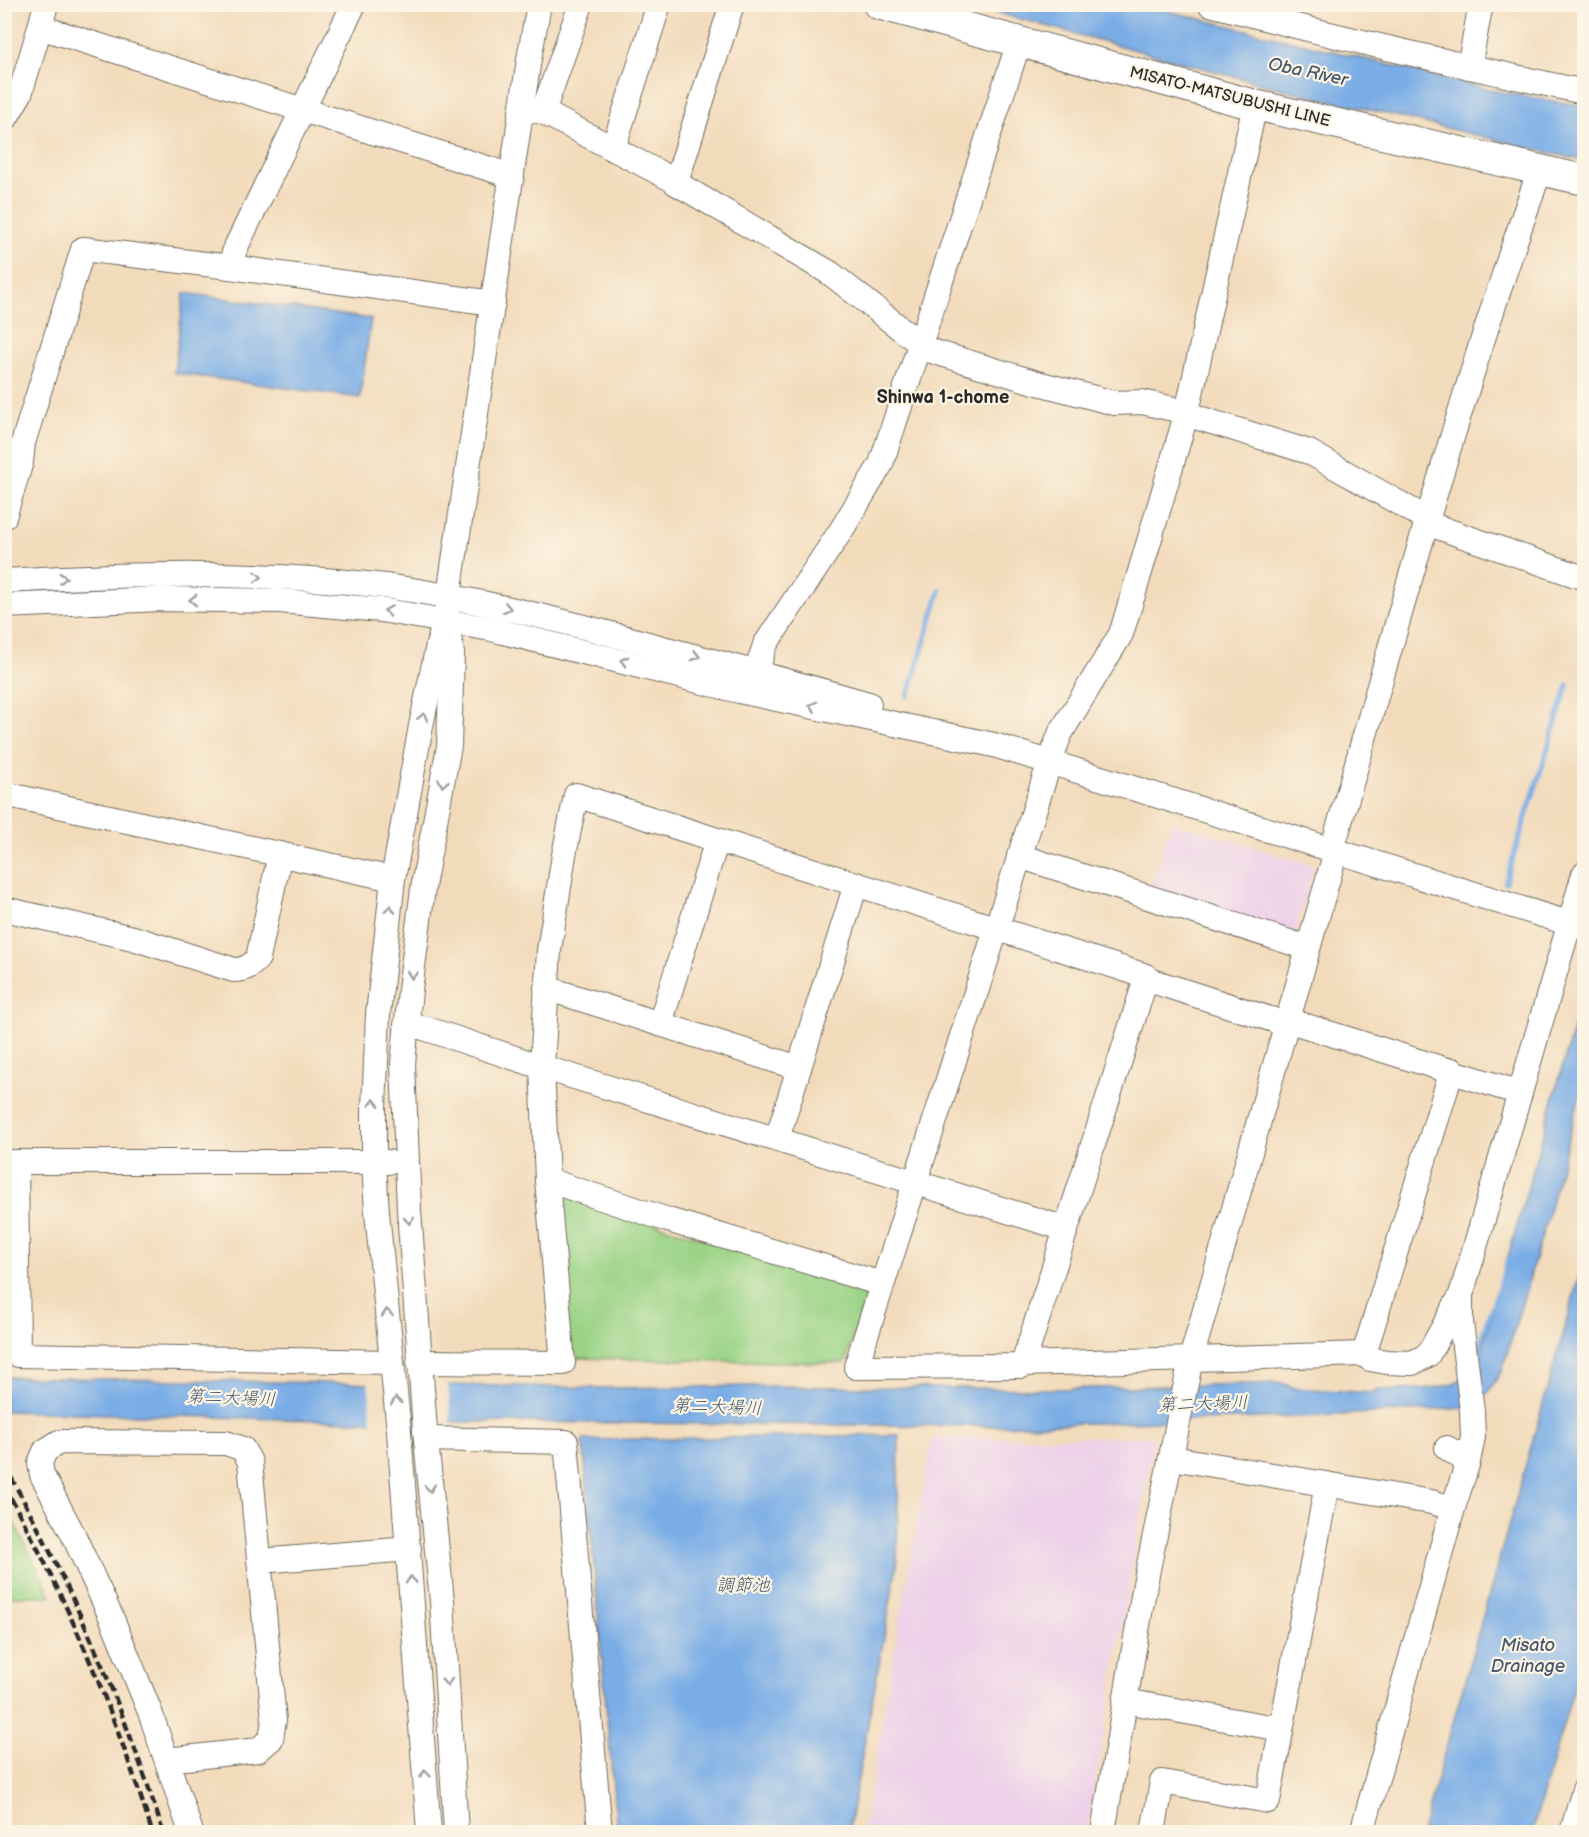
<svg xmlns="http://www.w3.org/2000/svg" width="1589" height="1837" font-family="'Balsamiq Sans','Klee One',sans-serif">
<style>
.built{fill:#edd1e9}
.green{fill:#9ad386;stroke:#627f58;stroke-width:1.5}
.water{fill:#7aade6;stroke:#526c88;stroke-width:1.5}
.pier{fill:#f2dbbb}
.lines{fill:none;stroke-linecap:round;stroke-linejoin:round}
.stream{stroke:#7aade6;stroke-width:5}
.minor-casing{stroke:#71695d;stroke-width:26}
.major-casing{stroke:#71695d;stroke-width:32}
.minor{stroke:#fff;stroke-width:24}
.major{stroke:#fff;stroke-width:30}
.rail{stroke:#2b2b2b;stroke-width:4.5;stroke-dasharray:9 4.5;stroke-linecap:butt}
.oneway{stroke:#a0a0a0}
.labels{text-anchor:middle;dominant-baseline:central;stroke-width:4.5;stroke-linejoin:round;paint-order:stroke}
.street-label{font-size:16px;fill:#2b2b2b;stroke:#fcf5e5}
.water-label{font-size:18px;font-style:italic;fill:#47586c;stroke:#fcf5e5}
.neighbourhood-label{font-size:18px;font-weight:bold;fill:#2b2b2b;stroke:#fcf5e5}
</style>
<rect width="100%" height="100%" fill="#fcf5e5"/>
<filter id="ink" filterUnits="userSpaceOnUse"><feTurbulence type="fractalNoise" baseFrequency=".0167" numOctaves="2"/><feDisplacementMap in="SourceGraphic" scale="12" xChannelSelector="R" yChannelSelector="G"/><feConvolveMatrix kernelMatrix="1 2 1 2 8 2 1 2 1" color-interpolation-filters="sRGB"/></filter>
<filter id="wash" filterUnits="userSpaceOnUse"><feTurbulence type="fractalNoise" baseFrequency=".008" numOctaves="4" result="noise"/><feDisplacementMap in="SourceGraphic" scale="24" xChannelSelector="R" yChannelSelector="G"/><feGaussianBlur stdDeviation="1.35" result="paint"/><feColorMatrix in="noise" values="0 0 0 0 0 0 0 0 0 0 0 0 0 0 0 0 0 1.4 0 .05"/><feComposite in="paint" operator="in"/></filter>
<g filter="url(#wash)">
<rect width="100%" height="100%" fill="#f2dbbb"/>
<g class="built">
<path d="M1172,822L1314,866L1294,936L1149,890Z"/>
<path d="M1154,1437L1087,1832H863L932,1438Z"/>
</g>
<g class="green">
<path d="M564,1195L868,1291L845,1363L569,1358L555,1201Z"/>
<path d="M5,1505L51,1596H5Z"/>
</g>
<g class="water">
<path d="M968,5H1144L1500,92L1584,106V161L1266,85Z"/>
<path d="M184,293L371,319L360,398L174,373Z"/>
<path d="M1584,991V1080L1546,1222L1502,1371L1486,1395L1466,1408L1300,1417L990,1426L355,1421L5,1411V1377L612,1388L753,1386L1056,1389L1282,1383L1295,1388L1371,1393L1379,1389C1391,1392 1403,1390 1416,1389C1447,1387 1458,1388 1478,1362Z"/>
<path d="M1584,1259V1653L1532,1832H1422Z"/>
<path d="M899,1435L897,1566L848,1832H617L583,1440Z"/>
</g>
<path class="pier" d="M368,1380L448,1382L451,1424H372Z"/>
<g class="lines">
<g class="stream">
<path d="M908,696L940,591"/>
<path d="M1505,883L1568,685"/>
<path d="M1475,1357L1509,1258"/>
</g>
</g>
</g>
<g filter="url(#ink)">
<g class="lines">
<defs>
<g id="minor">
<path d="M46,4L40,27L512,176"/>
<path d="M354,4L235,249L230,267L493,303"/>
<path d="M1210,4C1334,37 1459,65 1584,92"/>
<path d="M1469,67L1481,4"/>
<path d="M1255,105L1187,412L1137,582L1121,634L1060,734L1050,761L856,1367L1022,1366L1023,1364L1364,1354L1370,1359L1387,1362L1412,1363L1428,1355L1461,1295"/>
<path d="M522,109L543,112L675,181L676,183L830,273L919,343"/>
<path d="M543,112L581,4"/>
<path d="M4,121L20,94L40,27"/>
<path d="M613,149L659,4"/>
<path d="M676,183L732,4"/>
<path d="M918,347L1034,382L1114,403L1142,402L1187,412"/>
<path d="M1186,414L1309,452L1427,519"/>
<path d="M4,517L21,462L23,443L83,249L230,267"/>
<path d="M1426,523L1584,578"/>
<path d="M4,581C131,574 259,570 385,586C478,599 568,622 659,647C729,665 799,684 869,704"/>
<path d="M4,606L161,599L280,601L381,610L491,629L739,691L994,745L1584,928"/>
<path d="M447,626L452,653L449,746L424,881L410,990L403,1064L409,1210L425,1430L442,1601L456,1832"/>
<path d="M751,688L765,645L842,529L881,464L1019,42"/>
<path d="M4,794L393,879"/>
<path d="M717,840L1146,976V979"/>
<path d="M1019,856L1308,948"/>
<path d="M4,909L133,938L234,970C245,970 251,966 258,958L280,854"/>
<path d="M546,988L799,1068"/>
<path d="M1287,1020L1520,1093"/>
<path d="M406,1025L424,1028L542,1067L1066,1229"/>
<path d="M777,1139L856,884"/>
<path d="M4,1162H388"/>
<path d="M16,1162L18,1355L391,1362"/>
<path d="M547,1180L668,1220L882,1284"/>
<path d="M1364,1354L1452,1070"/>
<path d="M419,1362L563,1363L547,1180L542,1067L549,950L564,855L576,795L717,840L660,1024"/>
<path d="M1023,1364L1146,979L1286,1024"/>
<path d="M426,1439L566,1442L600,1832"/>
<path d="M1447,1448L1468,1462"/>
<path d="M1172,1458L1431,1502L1453,1508"/>
<path d="M260,1561L409,1549"/>
<path d="M1125,1701L1281,1729"/>
<path d="M167,1760L258,1750L271,1739L274,1720L250,1462L243,1449L226,1443L59,1442L45,1451L40,1463L42,1475L72,1532L113,1621L150,1712L191,1832"/>
<path d="M429,1832L399,1431L377,1213L374,1162V1108L378,1014L393,879L421,726L438,645L445,621L529,59L539,4"/>
<path d="M1103,1832L1145,1584L1191,1359L1334,858V843C1399,618 1461,391 1540,170"/>
<path d="M1153,1832L1162,1782L1268,1801L1327,1484"/>
<path d="M1362,1832L1453,1508L1468,1462L1473,1437L1472,1411L1461,1322V1295L1584,874"/>
<path d="M1572,1832L1584,1790"/>
</g>
<path id="major" d="M878,4L1255,105L1584,180"/>
</defs>
<use href="#minor" class="minor-casing"/>
<use href="#major" class="major-casing"/>
<use href="#minor" class="minor"/>
<use href="#major" class="major"/>
<g class="rail">
<path d="M4,1465C70,1582 123,1705 163,1832"/>
<path d="M4,1486C66,1595 115,1713 152,1832"/>
</g>
</g>
<defs><path id="oneway-chevron" d="M-2-3.5L2.5 0L-2 3.5" fill="none" stroke-width="1.6" stroke-linecap="round" stroke-linejoin="round" transform="scale(1.5)"/></defs>
<g class="oneway">
<use href="#oneway-chevron" transform="translate(258 577) rotate(2)"/>
<use href="#oneway-chevron" transform="translate(63 578) rotate(-3)"/>
<use href="#oneway-chevron" transform="translate(193 600) rotate(-179)"/>
<use href="#oneway-chevron" transform="translate(507 608) rotate(13)"/>
<use href="#oneway-chevron" transform="translate(388 611) rotate(-171)"/>
<use href="#oneway-chevron" transform="translate(696 656) rotate(15)"/>
<use href="#oneway-chevron" transform="translate(624 661) rotate(-166)"/>
<use href="#oneway-chevron" transform="translate(813 706) rotate(-168)"/>
<use href="#oneway-chevron" transform="translate(423 717) rotate(-78)"/>
<use href="#oneway-chevron" transform="translate(443 783) rotate(100)"/>
<use href="#oneway-chevron" transform="translate(390 909) rotate(-83)"/>
<use href="#oneway-chevron" transform="translate(412 975) rotate(97)"/>
<use href="#oneway-chevron" transform="translate(374 1103) rotate(-89)"/>
<use href="#oneway-chevron" transform="translate(409 1220) rotate(86)"/>
<use href="#oneway-chevron" transform="translate(387 1313) rotate(-95)"/>
<use href="#oneway-chevron" transform="translate(396 1401) rotate(-96)"/>
<use href="#oneway-chevron" transform="translate(430 1488) rotate(85)"/>
<use href="#oneway-chevron" transform="translate(411 1580) rotate(-94)"/>
<use href="#oneway-chevron" transform="translate(447 1682) rotate(86)"/>
<use href="#oneway-chevron" transform="translate(425 1774) rotate(-95)"/>
</g>
</g>
<g class="labels">
<g class="street-label">
<text transform="translate(1230 97) rotate(14)">MISATO-MATSUBUSHI LINE</text>
</g>
<g class="water-label">
<text transform="translate(1308 72) rotate(12)">Oba River</text>
<text transform="translate(231 1398) rotate(2)">第二大場川</text>
<text transform="translate(1203 1404) rotate(-2)">第二大場川</text>
<text transform="translate(717 1407) rotate(2)">第二大場川</text>
<text x="743" y="1585">調節池</text>
<text x="1528" y="1645">Misato<tspan x="1528" dy="21">Drainage</tspan></text>
</g>
<g class="neighbourhood-label">
<text x="943" y="397">Shinwa 1-chome</text>
</g>
</g>
<rect width="1589" height="1837" fill="none" stroke="#fcf5e5" stroke-width="24"/>
</svg>
